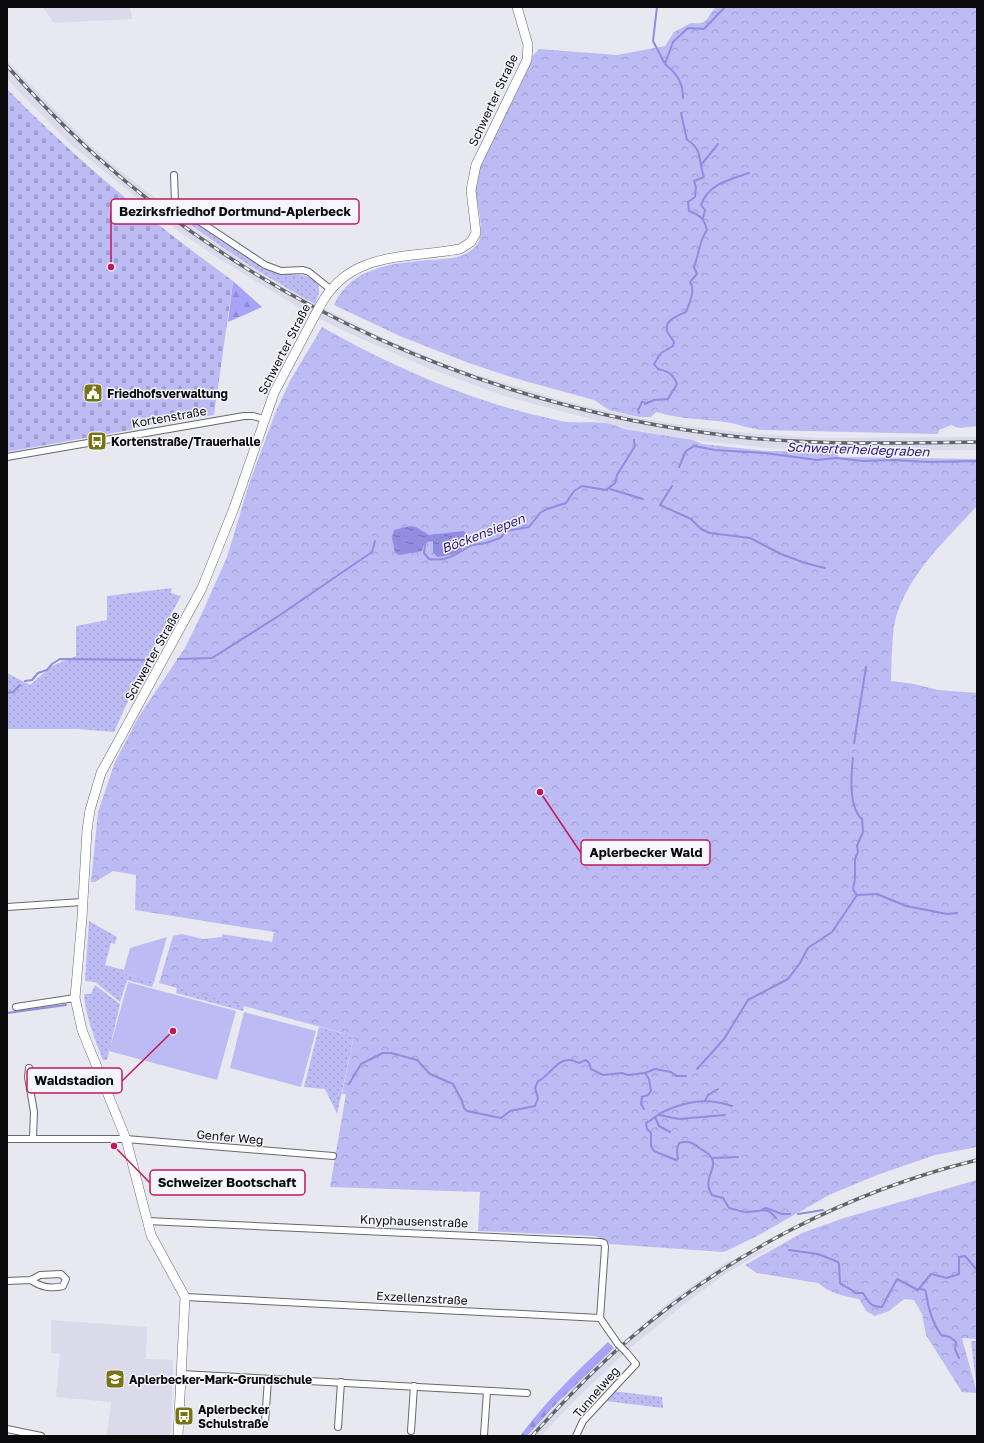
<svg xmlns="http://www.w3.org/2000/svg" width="984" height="1443" font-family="'Golos Text',sans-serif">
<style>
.built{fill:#dadaea}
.grass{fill:url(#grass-dots)}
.forest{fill:url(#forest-firs)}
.cemetery{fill:url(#cemetery-stones)}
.park{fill:url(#park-crowns)}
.garden{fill:#bcbbf4}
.water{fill:url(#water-ripples)}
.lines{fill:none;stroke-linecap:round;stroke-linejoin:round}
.stream{stroke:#908cdf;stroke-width:2}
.street-casing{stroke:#67686f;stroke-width:8}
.secondary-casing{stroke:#67686f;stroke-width:10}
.street{stroke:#fff;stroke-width:6}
.secondary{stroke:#fff;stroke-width:9}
.rail-casing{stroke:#636368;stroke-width:3.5}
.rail{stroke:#f5f5fe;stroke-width:2;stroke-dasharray:6;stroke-linecap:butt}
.street-bridge-casing{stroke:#67686f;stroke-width:8;stroke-linecap:butt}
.secondary-bridge-casing{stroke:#67686f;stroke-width:10;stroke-linecap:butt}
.street-bridge{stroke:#fff;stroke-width:6}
.secondary-bridge{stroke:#fff;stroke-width:9}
.labels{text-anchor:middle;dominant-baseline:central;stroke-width:3;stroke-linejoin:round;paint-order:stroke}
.street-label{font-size:12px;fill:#0b0b0e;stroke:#f5f5fe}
.poi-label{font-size:12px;font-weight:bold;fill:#0b0b0e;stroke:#f5f5fe;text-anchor:start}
.water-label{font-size:13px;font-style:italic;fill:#2e1576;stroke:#f5f5fe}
.leader{fill:none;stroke:#c2185b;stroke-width:1.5}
.callout-dot{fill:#c2185b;stroke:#f5f5fe;stroke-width:1.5}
.callout{fill:#f5f5fe;stroke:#c2185b;stroke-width:1.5}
.callout-label{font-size:13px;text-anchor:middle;font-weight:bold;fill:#0b0b0e}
</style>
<defs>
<pattern id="grass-dots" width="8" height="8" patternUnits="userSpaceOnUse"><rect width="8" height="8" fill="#bcbbf4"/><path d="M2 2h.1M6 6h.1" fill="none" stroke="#a09fd0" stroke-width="1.8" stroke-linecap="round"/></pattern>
<pattern id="forest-firs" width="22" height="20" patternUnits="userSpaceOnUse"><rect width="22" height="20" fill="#a6a3f8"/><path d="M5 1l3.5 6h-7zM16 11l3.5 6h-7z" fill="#8e8bd3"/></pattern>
<pattern id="cemetery-stones" width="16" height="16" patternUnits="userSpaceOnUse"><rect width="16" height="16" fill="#bcbbf4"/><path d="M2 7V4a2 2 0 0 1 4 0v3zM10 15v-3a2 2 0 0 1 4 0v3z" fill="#a09fd0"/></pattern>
<pattern id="park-crowns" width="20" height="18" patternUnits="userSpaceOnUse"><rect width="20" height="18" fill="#bcbbf4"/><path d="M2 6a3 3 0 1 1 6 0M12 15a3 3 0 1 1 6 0" fill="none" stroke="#a09fd0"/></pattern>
<pattern id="water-ripples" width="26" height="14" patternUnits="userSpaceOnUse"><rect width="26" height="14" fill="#908cdf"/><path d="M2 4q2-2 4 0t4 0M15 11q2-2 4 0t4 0" fill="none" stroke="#7471b3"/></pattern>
</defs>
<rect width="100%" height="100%" fill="#e8e8f1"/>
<g class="built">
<path d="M43,7H130L132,19L54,23Z"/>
<path d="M7,61L91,146L127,176L208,239L279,285L315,304L385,339L458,369L564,401L644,419L688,426L746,433L818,438L977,437V450L836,451L768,448L693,440L633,430L568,413L507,397L428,368L355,336L310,314L219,259L178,231L69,143L7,79Z"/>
<path d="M776,1245L727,1273L687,1302L629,1349L576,1399L541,1436H527L589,1371L670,1301L726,1262Z"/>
<path d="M51,1320L147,1327L146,1359L173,1360L171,1432L169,1436L107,1435L111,1402L56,1397L60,1354L51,1353Z"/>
</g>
<g class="grass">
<path d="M171,205L271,271C292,277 332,269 315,304C263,276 215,244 169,208Z"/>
<path d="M172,588L171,593L181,596L147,659L114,732L78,729H7V673L30,685L52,666L76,656V626L107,620V596Z"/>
<path d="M89,921L117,937L115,944L111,943L105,965L124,970L123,973L154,982L152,987L127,980L120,1002L95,982L85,981Z"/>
<path d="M95,985L120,1004L107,1060H103C94,1038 86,1017 84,994H91Z"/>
<path d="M177,987L244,1006L243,1011L176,993Z"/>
<path d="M319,1027L354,1036L337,1114L325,1089L304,1087Z"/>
<path d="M971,1341H977V1391Z"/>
<path d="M613,1391L662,1397L663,1408L606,1401Z"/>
</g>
<g class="forest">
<path d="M233,281L262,307L228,322Z"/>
<path d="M608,1342L614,1348L556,1404L527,1436H520C546,1401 576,1372 608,1342Z"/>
</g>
<path class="cemetery" d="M7,89C76,160 153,223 233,281L214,415L143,426L130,430L7,452Z"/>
<g class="park">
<path d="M716,7H977V426L960,428L951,425L939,430L938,434L762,430C750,429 739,424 726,422C702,419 679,419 656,412L651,417H639L609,410L594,400L514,378L469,363L402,337L334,305C351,267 393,263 430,260C446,259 463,259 475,247C489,235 473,197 475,177C476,167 485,156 489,147C503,117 517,88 530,59L539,49L617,55L665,46L674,32L691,23C710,25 705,18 716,7Z"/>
<path d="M322,327C394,368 480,405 561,421C576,424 589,421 604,423C613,423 621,429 630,430C651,433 672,437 693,440L702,444L766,451H836L839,457L977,459V506C948,538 913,569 898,611C891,628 892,662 891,681L914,684L938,690L977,693V1147L935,1155L877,1175L829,1195L759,1235L724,1252L609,1244L596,1236L478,1231L480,1192L330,1187L346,1094H342L354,1036L159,983L173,936L182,934L203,939L222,937V934L272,942L274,932L135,910L136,875L113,871L95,882H91L98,812L115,762L139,716L185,648L203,611L227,557L249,484L276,411L290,381Z"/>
<path d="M977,1180V1339L962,1338L977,1393L962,1392L926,1335L922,1314L914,1300L904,1299L889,1311L875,1316L866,1311L859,1299C843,1296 831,1294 818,1283L757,1273L745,1265L802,1233L844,1218Z"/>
</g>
<g class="garden">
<path d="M167,937L154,982L123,973L130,948Z"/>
<path d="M128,982L236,1011L217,1080L109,1051Z"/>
<path d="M244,1012L316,1031L301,1087L230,1068Z"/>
</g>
<path class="water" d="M410,526L416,527L429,535L464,531L467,535C467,552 452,555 438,557L433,553V541C425,542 424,543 422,551L400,555L395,553L392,538L394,530Z"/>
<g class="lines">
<g class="stream">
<path d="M657,7L653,41L665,64"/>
<path d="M683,98C683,82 677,74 665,64L673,42L688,28L704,29L725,7"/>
<path d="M701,165L718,144"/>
<path d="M703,218L705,210L701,205C708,184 731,179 749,173"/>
<path d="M645,404L654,400L668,399L677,384C673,374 668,371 658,369L654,364L661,353L673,346L674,342C672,338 668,334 667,331C664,320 679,315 686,312C689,304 696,290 690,282L697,274L694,267C699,255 699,240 707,230C704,218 701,216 689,211L688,202L695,197L696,187L694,181L704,177C698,161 703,149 687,140L681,113"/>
<path d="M639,413L638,410L642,402L647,403"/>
<path d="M679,467L686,451L694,446L715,450L765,453L817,460L836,458L863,461L894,460L930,462L977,461"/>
<path d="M672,486L660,505L691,519L701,529L710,533L750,538L781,554L805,563L825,568"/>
<path d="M610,489L643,499"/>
<path d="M423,544L425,545L424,553L429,559C449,562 456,553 472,545L486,543L500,538L507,531L529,527L540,513L547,509L566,503L574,491L582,486L606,490L615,483L617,475L635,446L634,440"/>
<path d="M178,659L212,658L220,653L277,617L372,552L375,541"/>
<path d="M25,681L32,680L38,673L47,670L52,664L60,659L147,660"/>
<path d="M7,693L13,692L20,685"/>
<path d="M854,743L866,667"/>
<path d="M853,758C851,775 848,807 862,819L863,832L857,846L858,852L855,859V879L853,889L857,895"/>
<path d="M7,1013L66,1005"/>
<path d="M697,1069L724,1039L748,1000L788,979L800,963L808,948L832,932L857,895L877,894L906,906L947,914L957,913"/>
<path d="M645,1073L655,1069L671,1072L676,1076H686"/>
<path d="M349,1084L361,1064L383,1053H391L417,1060L430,1074L453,1084L462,1101L464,1108L467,1111L501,1118L510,1111L535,1106L538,1098L535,1088L538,1081C550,1076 556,1059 570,1060C573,1060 576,1062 579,1063L586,1060L589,1063L591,1069L603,1075L622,1073L628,1075L645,1073"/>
<path d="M705,1101L708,1095L718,1089"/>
<path d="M732,1106C710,1098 686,1101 665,1111C658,1114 652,1120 646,1123L647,1129L651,1133V1146L654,1151L676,1160L678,1159L677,1149L679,1143C690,1140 693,1143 701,1149C705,1152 709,1153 711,1157C719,1168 701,1179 712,1195L723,1198L729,1208C735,1209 741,1212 747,1212C760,1212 766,1205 776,1218"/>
<path d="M644,1109L641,1104L642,1097L648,1095L651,1091L649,1079L645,1073"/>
<path d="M659,1115L679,1119L725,1115"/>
<path d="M655,1117L659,1126L670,1132"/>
<path d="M713,1158L738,1157"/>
<path d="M763,1209L766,1208L782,1214H790"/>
<path d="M798,1214L823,1210"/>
<path d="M789,1250L818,1254L838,1262L839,1264L840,1283C845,1288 850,1287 855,1293H863C869,1302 870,1307 882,1307L897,1279L918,1290L931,1274L947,1278L959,1274V1257L965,1256L977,1270"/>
<path d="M920,1289L925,1290L926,1293C928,1308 932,1322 941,1335L950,1337L956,1342L955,1349L959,1358"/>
</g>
<defs>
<g id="street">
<path d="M174,175L175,202L178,207L265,265L281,271L303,270L309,272L330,289"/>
<path d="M7,457L244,416H253L264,419"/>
<path d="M7,907L82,902"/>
<path d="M16,1007L75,998"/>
<path d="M29,1068L28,1077L34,1112L33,1137"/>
<path d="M7,1139H126L333,1156"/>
<path d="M147,1221L601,1242L604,1243L605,1247L600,1318"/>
<path d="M7,1281L31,1280L40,1275L61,1274L66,1279L63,1286C52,1289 40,1287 31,1280"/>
<path d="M185,1297L600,1318"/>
<path d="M600,1318L618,1344"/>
<path d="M181,1374L527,1393"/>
<path d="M265,1423L268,1379"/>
<path d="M338,1427L341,1382"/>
<path d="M7,1429L41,1436"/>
<path d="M411,1431L414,1386"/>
<path d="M484,1435L487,1391"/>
<path d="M576,1436L583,1421L636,1364L626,1352"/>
</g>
<g id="secondary">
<path d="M320,306C350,250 406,259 460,249L471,242L476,233L471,190L476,165L527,60L528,45L517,7"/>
<path d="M178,1436L185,1297L151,1235L126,1139L82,1030L75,998L82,918L87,830L90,810L101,773L202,588L234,508L274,393L314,317"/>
</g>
</defs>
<use href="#street" class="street-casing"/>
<use href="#secondary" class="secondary-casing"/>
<use href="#street" class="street"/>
<use href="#secondary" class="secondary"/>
<defs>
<g id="rail">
<path d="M7,66C35,97 64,127 95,155C265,307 481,402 707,433C796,446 887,443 977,442"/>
<path d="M532,1436C562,1403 592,1371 626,1342C727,1254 847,1192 977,1160"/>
</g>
</defs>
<use href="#rail" class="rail-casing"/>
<use href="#rail" class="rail"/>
<defs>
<path id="street-bridge" d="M618,1344L626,1352"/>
<path id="secondary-bridge" d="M314,317L320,306"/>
</defs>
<use href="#street-bridge" class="street-bridge-casing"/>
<use href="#secondary-bridge" class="secondary-bridge-casing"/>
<use href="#street-bridge" class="street-bridge"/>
<use href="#secondary-bridge" class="secondary-bridge"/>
</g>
<defs>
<symbol id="civic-square" viewBox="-11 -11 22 22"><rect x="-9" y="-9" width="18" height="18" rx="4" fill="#7a7315" stroke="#f5f5fe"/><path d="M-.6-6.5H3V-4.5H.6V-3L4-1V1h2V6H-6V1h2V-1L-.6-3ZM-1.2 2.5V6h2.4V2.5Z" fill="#fff"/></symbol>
<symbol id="bus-square" viewBox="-11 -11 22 22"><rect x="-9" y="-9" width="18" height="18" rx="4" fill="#7a7315" stroke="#f5f5fe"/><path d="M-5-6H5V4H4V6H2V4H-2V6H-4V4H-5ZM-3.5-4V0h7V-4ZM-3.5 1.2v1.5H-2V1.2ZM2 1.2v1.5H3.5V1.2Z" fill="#fff"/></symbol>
<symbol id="school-square" viewBox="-11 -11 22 22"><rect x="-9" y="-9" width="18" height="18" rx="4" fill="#7a7315" stroke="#f5f5fe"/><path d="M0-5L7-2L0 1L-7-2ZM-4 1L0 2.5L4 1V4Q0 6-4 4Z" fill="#fff"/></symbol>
</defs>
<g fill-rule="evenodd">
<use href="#civic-square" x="82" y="382" width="22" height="22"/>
<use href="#bus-square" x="86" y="430" width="22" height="22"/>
<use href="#school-square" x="104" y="1368" width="22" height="22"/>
<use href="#bus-square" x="173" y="1405" width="22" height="22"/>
</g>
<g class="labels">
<g class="street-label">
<text transform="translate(493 100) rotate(-65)">Schwerter Straße</text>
<text transform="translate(284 349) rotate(-63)">Schwerter Straße</text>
<text transform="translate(169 417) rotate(-10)">Kortenstraße</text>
<text transform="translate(152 656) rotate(-61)">Schwerter Straße</text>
<text transform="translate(230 1137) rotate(5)">Genfer Weg</text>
<text transform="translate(414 1221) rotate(2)">Knyphausenstraße</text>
<text transform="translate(422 1298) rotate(3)">Exzellenzstraße</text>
<text transform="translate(596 1392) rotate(-49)">Tunnelweg</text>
</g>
<g class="poi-label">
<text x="107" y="393">Friedhofsverwaltung</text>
<text x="111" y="441">Kortenstraße/Trauerhalle</text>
<text x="129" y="1379">Aplerbecker-Mark-Grundschule</text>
<text x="198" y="1409">Aplerbecker<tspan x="198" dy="14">Schulstraße</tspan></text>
</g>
<g class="water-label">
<text transform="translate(858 449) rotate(2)">Schwerterheidegraben</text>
<text transform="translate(483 533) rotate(-21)">Böckensiepen</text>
</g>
</g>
<path class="leader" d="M111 267L111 212M540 792L581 853M173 1031L122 1081M114 1146L150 1183"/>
<g class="callout-dot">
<circle cx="111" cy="267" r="4"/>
<circle cx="540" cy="792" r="4"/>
<circle cx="173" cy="1031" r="4"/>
<circle cx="114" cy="1146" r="4"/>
</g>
<g class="callout">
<rect x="111" y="199" width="248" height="25" rx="4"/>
<rect x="581" y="840" width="129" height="25" rx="4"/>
<rect x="27" y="1068" width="95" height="25" rx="4"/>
<rect x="150" y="1170" width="155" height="25" rx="4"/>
</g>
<g class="callout-label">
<text x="235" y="216">Bezirksfriedhof Dortmund-Aplerbeck</text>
<text x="646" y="857">Aplerbecker Wald</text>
<text x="74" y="1085">Waldstadion</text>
<text x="227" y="1187">Schweizer Bootschaft</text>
</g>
<rect width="984" height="1443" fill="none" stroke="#0b0b0e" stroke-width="16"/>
</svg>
